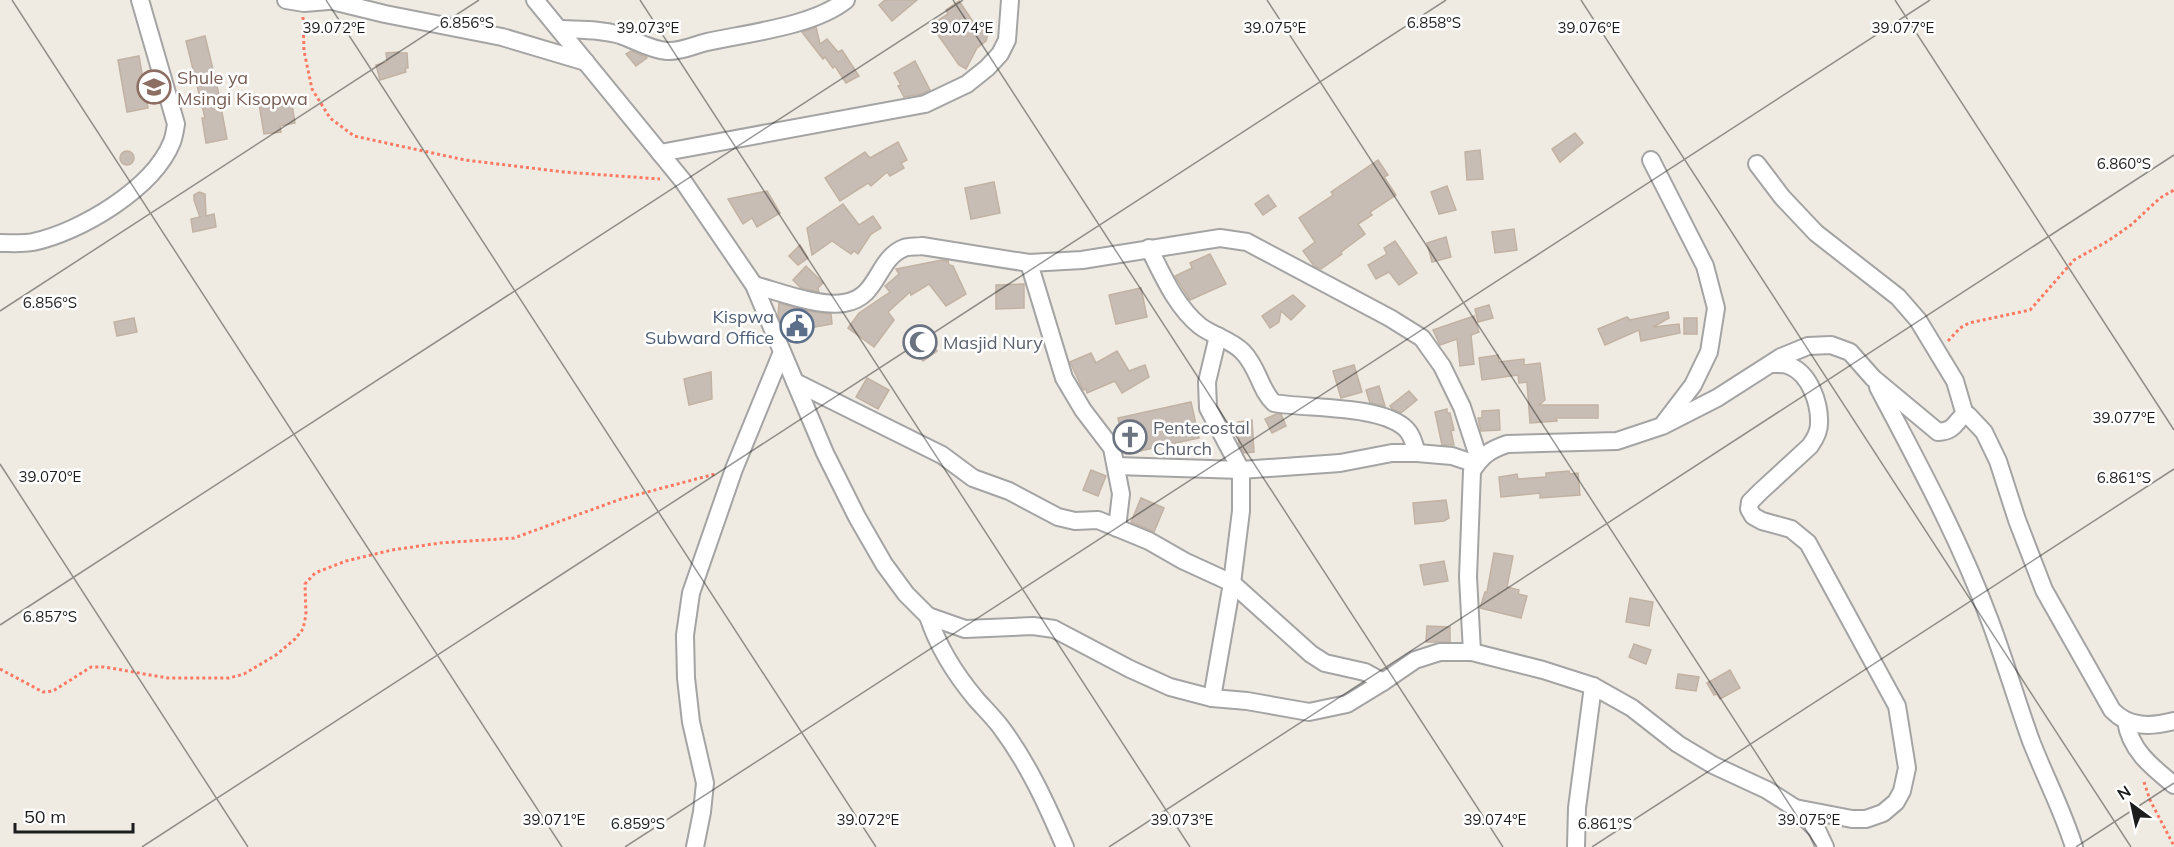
<svg xmlns="http://www.w3.org/2000/svg" width="2174" height="847" font-family="Mulish,sans-serif">
<style>
.building{fill:#c7bdb5;stroke:#c2b2a3;stroke-width:1.5}
.lines{fill:none;stroke-linecap:round;stroke-linejoin:round}
.minor-casing{stroke:#a4a4a4;stroke-width:20}
.path{stroke:#ff7963;stroke-width:3;stroke-dasharray:3 3;stroke-linecap:butt}
.minor{stroke:#fff;stroke-width:16}
.ticks{fill:none;stroke:#1d1d1d;stroke-width:1.5;stroke-opacity:0.45}
.labels{text-anchor:middle;dominant-baseline:central;stroke-width:5;stroke-linejoin:round;paint-order:stroke}
.education-label{font-size:18px;fill:#785e54;stroke:#fff;text-anchor:start}
.service-label{font-size:18px;fill:#4e5e75;stroke:#fff;text-anchor:end}
.worship-label{font-size:18px;fill:#5b616d;stroke:#fff;text-anchor:start}
.ticks-label{font-size:15px;text-anchor:middle;fill:#1d1d1d;stroke:#fff;stroke-width:5;stroke-linejoin:round;paint-order:stroke}
</style>
<rect width="100%" height="100%" fill="#efebe2"/>
<g class="building">
<path d="M885,0H917L892,21L879,5Z"/>
<path d="M959,1L974,23L990,26L986,41L977,48L966,69L959,65L931,25L948,14L946,10Z"/>
<path d="M816,27L820,44L827,39L838,52L842,50L859,76L846,83L835,66L833,68L825,57L823,59L802,32Z"/>
<path d="M205,36L222,107H221L227,139L206,143L202,118H205L186,41Z"/>
<path d="M631,51L646,57L647,58L636,66L626,54Z"/>
<path d="M399,52V53H407L408,68H405L406,72L380,80L376,65L387,62L386,53Z"/>
<path d="M139,56L148,108L127,112L118,60Z"/>
<path d="M915,61L930,90L922,94L904,97L898,86L901,85L894,73Z"/>
<path d="M275,95L276,102L291,99L295,123L280,126L281,132L264,134L258,98Z"/>
<path d="M1575,133L1583,143L1560,162L1552,149Z"/>
<path d="M898,142L907,160L901,163L904,168L890,176L887,172L871,186L868,183L840,201L825,178L865,152L870,158Z"/>
<path d="M1480,150L1483,179L1467,180L1465,152Z"/>
<circle cx="127" cy="158" r="7"/>
<path d="M1378,160L1388,175L1384,177L1396,195L1370,212L1372,215L1358,224L1365,234L1341,252L1342,254L1321,269L1314,266L1303,251L1315,242L1299,218L1333,195L1331,192Z"/>
<path d="M994,182L1000,213L971,219L965,188Z"/>
<path d="M1447,186L1456,210L1439,214L1431,192Z"/>
<path d="M767,191L780,213L757,227L752,218L743,224L728,199Z"/>
<path d="M199,192L205,194L206,216L214,214L216,227L193,232L191,219L200,217L194,200V195Z"/>
<path d="M1268,195L1276,206L1263,215L1255,204Z"/>
<path d="M843,204L859,225L873,216L881,228L871,234L858,254L854,251L851,254L832,241L812,255L807,228Z"/>
<path d="M1514,229L1517,250L1495,253L1492,232Z"/>
<path d="M1446,237L1451,257L1432,262L1427,243Z"/>
<path d="M1395,241L1417,273L1399,285L1389,272L1376,279L1368,265L1387,254L1384,248Z"/>
<path d="M800,245L808,258L798,265L789,256Z"/>
<path d="M1210,254L1226,284L1190,300L1175,276L1192,268L1190,263Z"/>
<path d="M942,260L948,261L949,265L953,266L966,294L946,306L929,284L911,295L910,292L888,312L894,320L874,347L848,328L859,313L890,292L885,286L899,274L896,269Z"/>
<path d="M806,266L823,283L818,288L819,292L801,288L793,280Z"/>
<path d="M1024,284V308L996,309V285Z"/>
<path d="M1141,288L1147,317L1116,324L1109,295Z"/>
<path d="M1293,295L1305,306L1291,320L1281,311L1279,322L1270,328L1262,316Z"/>
<path d="M779,303L809,311L831,314L832,324L793,331L792,321H780L778,315Z"/>
<path d="M1489,305L1493,318L1478,322L1475,309Z"/>
<path d="M1668,312L1669,318L1653,327L1679,324L1680,333L1641,341L1639,330L1605,345L1598,329L1627,317L1630,320Z"/>
<path d="M1474,316L1479,332L1471,335L1474,364L1460,366L1457,339L1440,345L1433,330Z"/>
<path d="M134,318L137,332L117,336L114,322Z"/>
<rect x="1684" y="318" width="13" height="16"/>
<path d="M923,331L937,351L923,361L908,341Z"/>
<path d="M1117,351L1129,371L1145,365L1149,377L1122,393L1115,381L1087,393L1086,389L1083,390L1070,362L1091,353L1096,363Z"/>
<path d="M1498,355L1499,362L1524,359V365L1540,363L1545,400L1539,405H1598V418H1556L1557,421L1530,423L1527,382L1519,383L1518,375L1482,380L1479,358Z"/>
<path d="M1354,365L1362,392L1341,398L1333,371Z"/>
<path d="M711,372L712,399L689,405L684,379Z"/>
<path d="M867,378L889,390L878,409L856,397Z"/>
<path d="M1379,386L1385,406L1370,403L1366,390Z"/>
<path d="M1409,391L1417,400L1401,413L1392,409L1390,406Z"/>
<path d="M1191,402L1199,438L1126,454L1118,418Z"/>
<path d="M1447,409V413H1450L1454,430L1451,431L1454,445H1442L1435,412Z"/>
<path d="M1499,410L1500,430L1481,431L1478,418H1482V411Z"/>
<path d="M1276,414H1281L1286,426L1272,433L1265,419Z"/>
<path d="M1252,420L1254,452L1244,453L1239,445L1238,422Z"/>
<path d="M1091,470L1106,476L1098,496L1083,490Z"/>
<path d="M1569,471L1570,474L1578,473L1580,495L1540,498V493L1501,497L1499,477L1517,474L1518,479L1546,477V473Z"/>
<path d="M1141,498L1164,508L1154,532L1131,522Z"/>
<path d="M1446,500L1449,518L1444,521L1415,524L1413,503Z"/>
<path d="M1494,553L1513,556L1507,587L1519,590L1518,594L1527,596L1521,618L1480,608L1485,592H1487Z"/>
<path d="M1444,561L1448,581L1424,585L1420,565Z"/>
<path d="M1630,598L1653,602L1649,626L1626,622Z"/>
<path d="M1427,626L1450,627V642H1426Z"/>
<path d="M1634,644L1651,650L1646,664L1629,657Z"/>
<path d="M1730,670L1740,688L1720,699L1717,694L1714,695L1707,683Z"/>
<path d="M1678,674L1699,677L1696,691L1676,688Z"/>
</g>
<g class="lines">
<defs>
<g id="minor">
<path d="M286,0L304,3L340,0"/>
<path d="M535,0L683,181L754,285L825,453L857,517L884,564L906,594L928,616L965,629L1033,626L1054,629L1130,669L1170,687L1212,698L1247,701L1309,712L1347,704L1383,682L1415,660L1440,652H1472L1543,670L1593,686L1632,708L1678,744L1713,765L1767,790L1795,808L1817,830L1825,847"/>
<path d="M336,2L385,14L502,37L586,62"/>
<path d="M561,29C581,30 600,29 620,35C635,40 651,50 667,51C681,52 694,45 707,42C748,33 814,26 846,0"/>
<path d="M660,153L925,104L967,84L987,68L1000,54L1007,40L1010,0"/>
<path d="M1651,160L1705,266L1716,308L1709,352L1693,385L1664,423"/>
<path d="M1757,164L1782,197L1816,233L1898,297L1918,320L1955,381L1965,415"/>
<path d="M0,243C11,243 22,244 33,242C80,232 153,189 172,142C174,137 175,130 176,124L140,0"/>
<path d="M1149,248C1162,274 1176,307 1200,326C1213,336 1232,340 1243,352C1259,369 1260,390 1274,403C1308,409 1380,405 1405,428C1412,434 1414,444 1417,453"/>
<path d="M1029,263L1064,378L1083,410L1112,448L1121,494L1117,528"/>
<path d="M754,285C780,292 818,307 844,303C879,298 876,259 904,248C909,246 916,247 922,246L1029,263L1082,260L1220,238L1247,242L1390,318L1422,338L1442,366L1462,407L1479,459"/>
<path d="M1771,364C1778,364 1784,363 1790,366C1810,374 1820,404 1819,424C1819,432 1815,439 1810,446L1761,491L1750,502L1749,509L1753,516L1762,521L1791,529L1808,543L1897,706L1907,768L1902,791L1896,802L1883,813L1866,819H1852L1795,808"/>
<path d="M795,382L942,455L973,478L1009,491L1058,517L1075,521L1098,520L1149,541L1184,561L1232,583L1311,654L1325,663L1365,672L1383,682"/>
<path d="M1878,387C1918,463 1960,540 1990,621C2005,661 2017,702 2031,741C2045,777 2063,811 2074,847"/>
<path d="M1116,466L1241,470L1340,463L1392,453H1417L1452,456L1476,464"/>
<path d="M928,616C938,647 955,674 976,699C984,708 993,717 1000,726C1028,763 1047,805 1065,847"/>
<path d="M1472,652L1468,577L1472,471C1482,455 1490,450 1507,444L1617,441L1662,426L1717,398L1781,357L1808,346L1831,345L1850,352L1873,378L1938,432C1959,431 1955,416 1968,415L1984,432L1998,461L2017,520L2044,590L2112,710C2129,728 2151,727 2174,721"/>
<path d="M1212,698L1232,583L1241,511V470L1208,408L1207,382L1218,336"/>
<path d="M2126,721C2130,750 2152,767 2174,785"/>
<path d="M695,847L702,812L705,783L691,722L686,678L685,635L691,593L734,469L782,352"/>
<path d="M1576,847L1577,808L1593,686"/>
</g>
</defs>
<use href="#minor" class="minor-casing"/>
<g class="path">
<path d="M303,17L304,51L312,89L330,118L354,136L465,160L564,172L660,179"/>
<path d="M1948,341L1960,328L1969,323L2030,310L2074,260L2108,241L2131,225L2160,198L2174,190"/>
<path d="M0,669L43,692L53,691L91,667H104L168,678H229L244,674L276,655L295,639L303,629L306,615L305,584L315,573L346,561L392,550L440,543L514,538L621,499L715,474"/>
<path d="M2144,782L2150,800L2174,846"/>
</g>
<use href="#minor" class="minor"/>
</g>
<path class="ticks" d="M12,0L562,847M326,0L876,847M640,0L1190,847M953,0L1503,847M1267,0L1817,847M1581,0L2131,847M1895,0L2174,430M0,311L479,0M0,464L248,847M0,625L963,0M142,847L1446,0M625,847L1930,0M1109,847L2174,155M1592,847L2174,469M2076,847L2174,783"/>
<defs>
<symbol id="school-ring" viewBox="-11 -11 22 22"><circle r="9.5" fill="#fff" stroke="#8d6e63" stroke-width="1.5"/><path d="M0-5L7-2L0 1L-7-2ZM-4 1L0 2.5L4 1V4Q0 6-4 4Z" fill="#8d6e63"/></symbol>
<symbol id="civic-ring" viewBox="-11 -11 22 22"><circle r="9.5" fill="#fff" stroke="#5c6f8a" stroke-width="1.5"/><path d="M-.6-6.5H3V-4.5H.6V-3L4-1V1h2V6H-6V1h2V-1L-.6-3ZM-1.2 2.5V6h2.4V2.5Z" fill="#5c6f8a"/></symbol>
<symbol id="mosque-ring" viewBox="-11 -11 22 22"><circle r="9.5" fill="#fff" stroke="#6b7280" stroke-width="1.5"/><path d="M3.5-4.9A6 6 0 1 0 3.5 4.9A5 5 0 1 1 3.5-4.9Z" fill="#6b7280"/></symbol>
<symbol id="church-ring" viewBox="-11 -11 22 22"><circle r="9.5" fill="#fff" stroke="#6b7280" stroke-width="1.5"/><path d="M-1.2-6h2.4v3.5h3.3v2.4h-3.3V6h-2.4V-.1h-3.3v-2.4h3.3Z" fill="#6b7280"/></symbol>
</defs>
<g fill-rule="evenodd">
<use href="#school-ring" x="135" y="68" width="38" height="38"/>
<use href="#civic-ring" x="778" y="307" width="38" height="38"/>
<use href="#mosque-ring" x="901" y="323" width="38" height="38"/>
<use href="#church-ring" x="1111" y="418" width="38" height="38"/>
</g>
<g class="labels">
<g class="education-label">
<text x="177" y="77">Shule ya<tspan x="177" dy="21">Msingi Kisopwa</tspan></text>
</g>
<g class="service-label">
<text x="774" y="316">Kispwa<tspan x="774" dy="21">Subward Office</tspan></text>
</g>
<g class="worship-label">
<text x="943" y="342">Masjid Nury</text>
<text x="1153" y="427">Pentecostal<tspan x="1153" dy="21">Church</tspan></text>
</g>
</g>
<g class="ticks-label">
<text x="467" y="28">6.856°S</text>
<text x="1434" y="28">6.858°S</text>
<text x="648" y="33">39.073°E</text>
<text x="334" y="33">39.072°E</text>
<text x="962" y="33">39.074°E</text>
<text x="1275" y="33">39.075°E</text>
<text x="1589" y="33">39.076°E</text>
<text x="1903" y="33">39.077°E</text>
<text x="2124" y="169">6.860°S</text>
<text x="50" y="308">6.856°S</text>
<text x="2124" y="423">39.077°E</text>
<text x="50" y="482">39.070°E</text>
<text x="2124" y="483">6.861°S</text>
<text x="50" y="622">6.857°S</text>
<text x="554" y="825">39.071°E</text>
<text x="868" y="825">39.072°E</text>
<text x="1182" y="825">39.073°E</text>
<text x="1495" y="825">39.074°E</text>
<text x="1809" y="825">39.075°E</text>
<text x="638" y="829">6.859°S</text>
<text x="1605" y="829">6.861°S</text>
</g>
<g transform="translate(2132 805) rotate(327)" stroke="#ffffff" stroke-width="4.5" paint-order="stroke">
<path d="M0-4.5L10 22L0 15L-10 22Z" fill="#1d1d1d"/>
<text y="-9" font-size="16" font-weight="bold" text-anchor="middle" fill="#1d1d1d">N</text>
</g>
<path d="M15 823v9h118v-9" fill="none" stroke="#1d1d1d" stroke-width="3"/>
<text x="24" y="823" font-size="18" fill="#1d1d1d" stroke="#ffffff" stroke-width="4.5" paint-order="stroke">50 m</text>
</svg>
